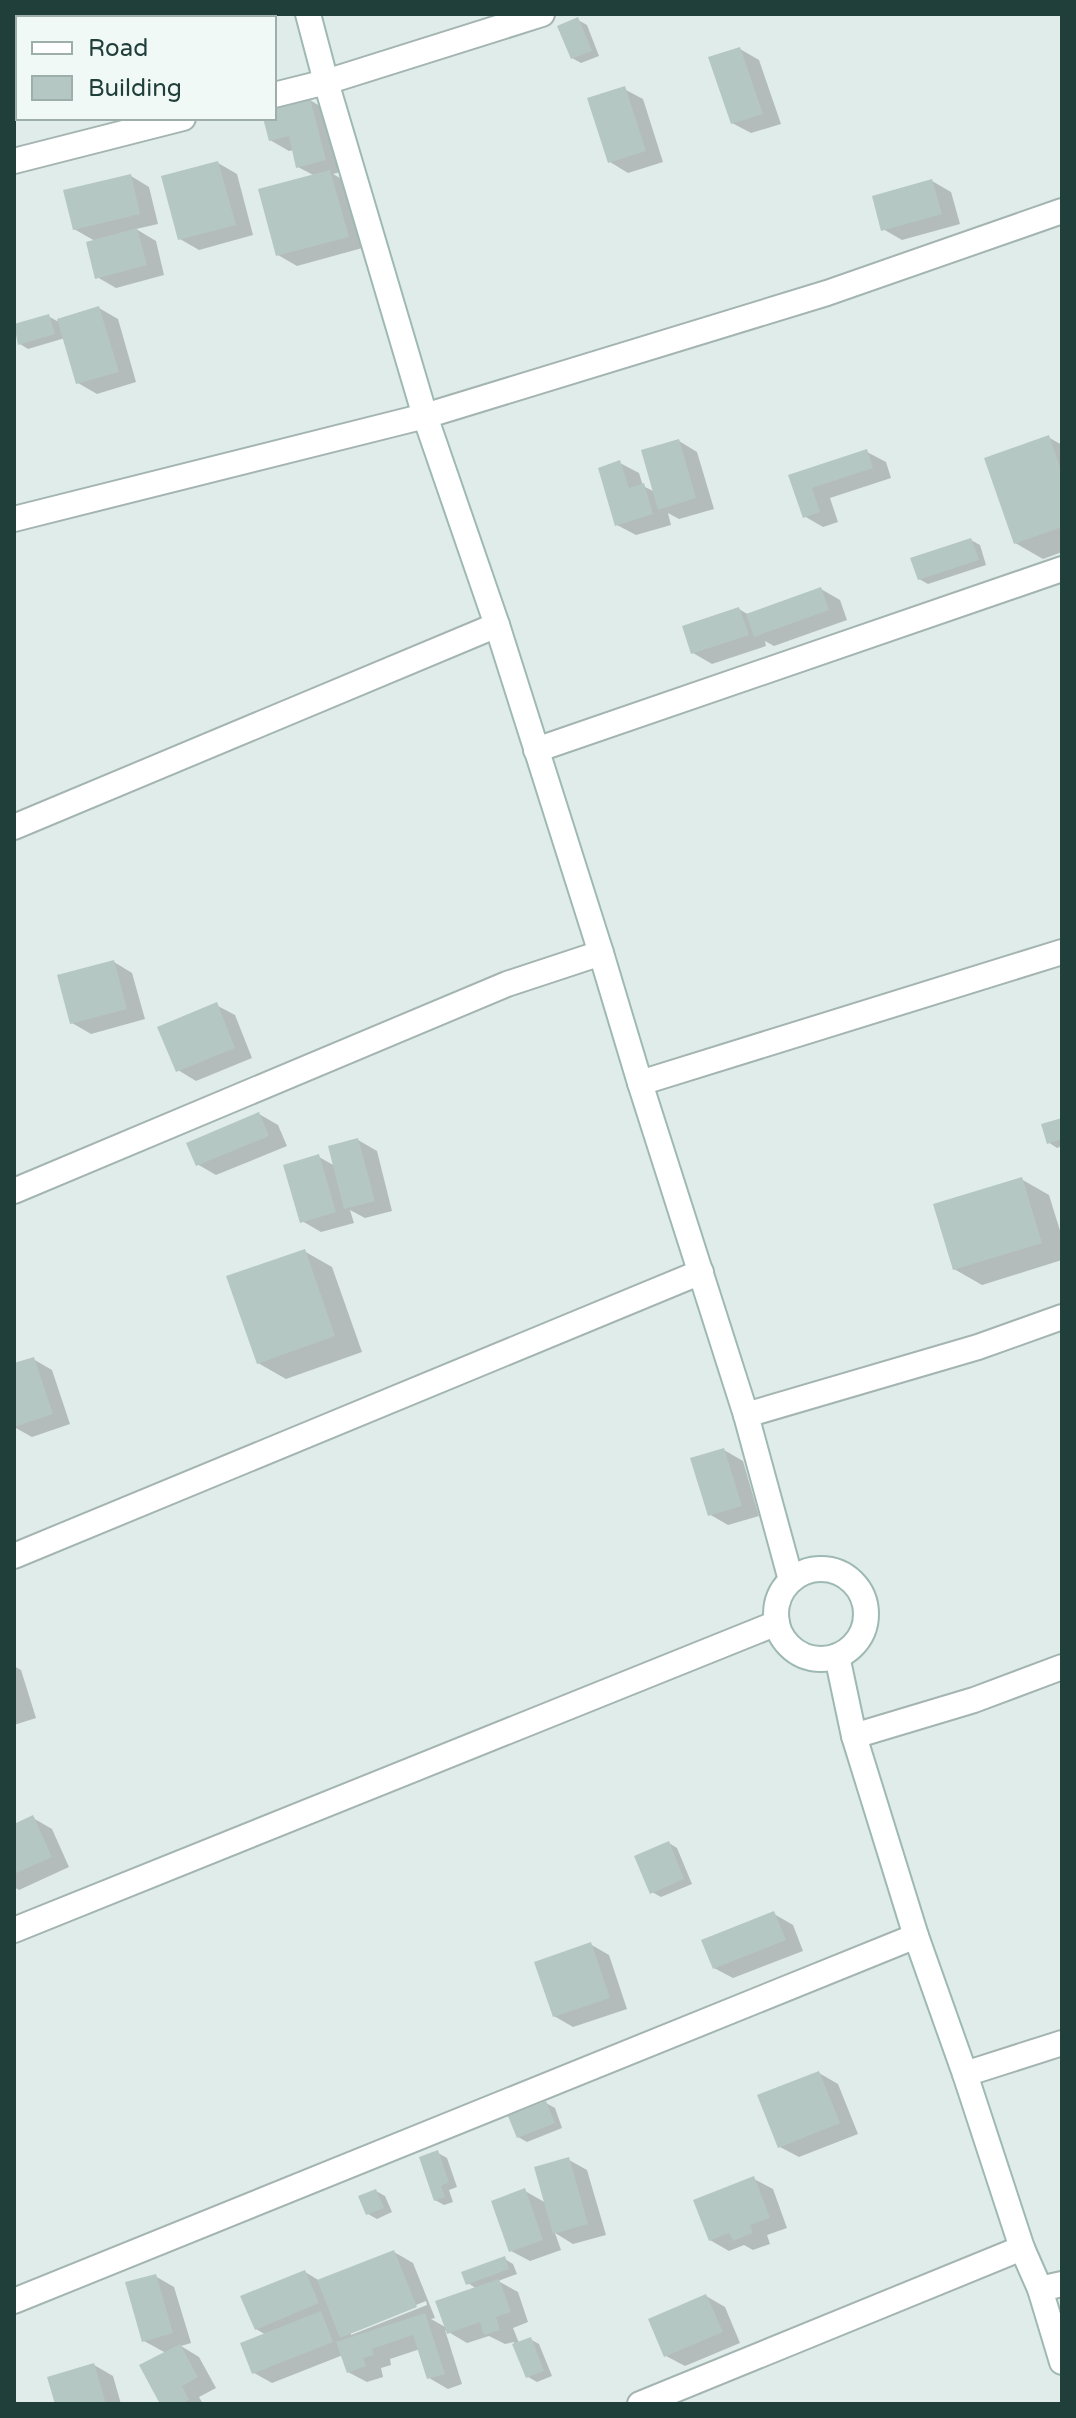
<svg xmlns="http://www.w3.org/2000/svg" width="1076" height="2418" font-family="'Varela Round',sans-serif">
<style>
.shadow{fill:#0003;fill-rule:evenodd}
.building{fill:#b5c7c2}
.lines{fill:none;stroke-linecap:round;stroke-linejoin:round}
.minor-casing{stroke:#a3b4b1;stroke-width:28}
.secondary-casing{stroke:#9eb9b3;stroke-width:28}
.minor{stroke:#fff;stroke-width:24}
.secondary{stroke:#fff;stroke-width:24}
</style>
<rect width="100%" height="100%" fill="#e0ece9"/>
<g class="shadow">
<path d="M578,20L587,25L599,56L581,63L572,58Z"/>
<path d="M740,49L759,60L781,124L751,133L732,123Z"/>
<path d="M624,89L643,99L663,162L628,173L610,162Z"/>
<path d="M310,100L328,111L344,171L333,174L349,183L366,247L297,266L278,255L315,176L298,167L294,150L289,151L270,140L265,118H274V109Z"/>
<path d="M218,163L237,174L253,235L199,250L180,239Z"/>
<path d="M131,176L149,187L158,224L136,229L156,241L164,275L116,288L97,277L95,241L74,229Z"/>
<path d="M932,181L951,192L960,224L902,240L883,229Z"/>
<path d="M99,308L118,319L136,382L97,394L78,383L65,338L28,349L20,344L14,326L48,316L57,321Z"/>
<path d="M1048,437L1062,445V552L1043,559L1015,543Z"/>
<path d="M679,441L697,452L714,509L679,519L668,513L671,525L636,535L617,525L620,463L639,473L643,486L655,492Z"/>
<path d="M867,452L886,462L891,478L830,498L838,522L823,527L804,516L791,477Z"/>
<path d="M971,540L980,545L986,565L928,584L919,579Z"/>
<path d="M821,589L840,600L847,620L774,646L765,641L766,646L712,664L693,653L739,609L749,615Z"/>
<path d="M114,962L132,973L145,1019L91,1034L72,1023Z"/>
<path d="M216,1005L235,1015L252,1058L196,1081L178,1070Z"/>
<path d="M259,1114L278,1125L287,1146L216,1175L197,1164Z"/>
<path d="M1062,1120V1146L1057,1148L1048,1142Z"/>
<path d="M358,1140L377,1151L392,1211L365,1218L350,1210L354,1223L321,1232L302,1221L319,1157L335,1166Z"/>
<path d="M1021,1179L1049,1195L1062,1237V1260L982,1285L954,1269Z"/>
<path d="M304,1251L332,1267L362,1352L286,1379L258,1363Z"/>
<path d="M33,1359L52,1370L70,1424L32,1437L14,1427V1365Z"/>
<path d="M724,1450L743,1461L759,1516L728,1525L709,1514Z"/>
<path d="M14,1666L21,1670L36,1718L14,1725Z"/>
<path d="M33,1818L52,1829L69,1867L19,1890L14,1887V1826Z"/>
<path d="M669,1843L677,1848L692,1884L661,1897L652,1892Z"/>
<path d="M774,1914L793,1925L803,1951L733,1978L714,1968Z"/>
<path d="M590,1944L609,1955L627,2009L573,2027L554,2016Z"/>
<path d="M819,2073L838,2084L858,2134L799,2157L780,2147Z"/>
<path d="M546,2103L555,2108L562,2128L527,2142L518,2137Z"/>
<path d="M438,2153L447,2158L457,2187L449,2190L453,2202L444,2205L435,2200Z"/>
<path d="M569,2160L587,2170L606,2235L573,2244L555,2233L561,2250L530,2261L511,2251L525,2191L546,2203Z"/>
<path d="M754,2179L773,2189L787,2228L767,2235L770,2244L753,2250L744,2245L729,2251L710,2240Z"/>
<path d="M376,2191L385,2196L392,2212L377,2219L368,2214Z"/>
<path d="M394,2252L413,2263L435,2318L431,2319L447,2328L477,2289L468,2283L505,2259L513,2264L517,2274L498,2281L518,2292L528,2322L513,2328L519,2343L530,2339L539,2344L552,2376L537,2382L528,2377L514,2342L505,2344L489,2336L467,2343L445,2330L462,2384L448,2389L429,2378L420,2349L390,2359L391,2365L381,2368L383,2377L367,2382L348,2372L343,2355L272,2383L254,2373L266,2335L256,2329L305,2272L320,2281ZM426,2301L427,2305L351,2335V2331Z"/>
<path d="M155,2276L174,2287L191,2343L181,2346L199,2357L216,2388L199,2397L203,2404H162L166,2353L144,2341Z"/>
<path d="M706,2296L725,2307L740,2343L685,2366L666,2356Z"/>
<path d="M94,2365L113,2376L121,2404H57Z"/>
</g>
<g class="building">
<path d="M578,17L592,51L571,59L557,26Z"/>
<path d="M740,47L763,114L731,124L708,57Z"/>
<path d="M625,86L646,151L608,163L587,98Z"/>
<path d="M310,98L326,160L296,168L289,136L269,141L263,118H274V107Z"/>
<path d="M218,161L236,225L178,240L161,176Z"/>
<path d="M330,170L349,237L276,256L258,189Z"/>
<path d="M131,174L140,214L73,230L63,190Z"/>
<path d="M932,179L942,214L881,231L872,196Z"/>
<path d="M137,228L147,265L95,279L86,242Z"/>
<path d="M99,306L119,372L76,384L57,319Z"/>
<path d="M49,314L55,334L18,345L14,324Z"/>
<path d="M1049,435L1062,473V527L1014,544L984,458Z"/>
<path d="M679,439L696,498L658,510L641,450Z"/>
<path d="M867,449L873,468L812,488L820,512L803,518L788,475Z"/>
<path d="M620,460L629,488L644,483L653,514L615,526L598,468Z"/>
<path d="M971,538L979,560L918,580L910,558Z"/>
<path d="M821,587L829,610L754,637L746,614Z"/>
<path d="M739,607L749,635L691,654L682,626Z"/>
<path d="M114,960L127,1009L70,1024L57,975Z"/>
<path d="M217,1002L235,1048L176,1072L157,1027Z"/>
<path d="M259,1112L269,1136L196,1166L186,1143Z"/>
<path d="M1062,1118V1139L1047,1144L1041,1124Z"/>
<path d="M358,1138L375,1201L344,1209L328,1146Z"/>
<path d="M319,1154L336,1212L300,1223L283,1165Z"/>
<path d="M1022,1177L1042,1243L953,1270L933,1204Z"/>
<path d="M305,1249L335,1336L257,1364L226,1276Z"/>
<path d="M34,1357L53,1414L14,1427V1363Z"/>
<path d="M724,1448L742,1506L708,1516L690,1458Z"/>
<path d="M33,1815L52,1857L14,1874V1824Z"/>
<path d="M669,1841L684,1879L650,1894L634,1856Z"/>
<path d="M774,1911L786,1940L713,1969L701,1940Z"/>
<path d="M591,1942L610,1998L553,2017L534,1962Z"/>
<path d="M819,2071L840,2123L778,2148L757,2095Z"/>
<path d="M546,2101L555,2123L517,2138L508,2116Z"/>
<path d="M438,2150L449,2182L441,2186L445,2197L434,2201L419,2157Z"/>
<path d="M569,2157L588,2224L553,2234L534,2167Z"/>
<path d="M754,2176L770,2218L750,2225L753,2233L733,2241L729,2233L709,2241L693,2200Z"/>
<path d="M525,2188L543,2240L509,2252L491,2201Z"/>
<path d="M376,2189L384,2208L366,2215L358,2196Z"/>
<path d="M394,2250L417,2307L340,2338L317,2280Z"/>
<path d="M505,2256L509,2269L466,2285L461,2272Z"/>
<path d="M305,2270L319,2303L255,2330L240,2296Z"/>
<path d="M156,2274L173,2333L142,2342L125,2282Z"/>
<path d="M499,2279L511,2312L496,2317L500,2330L484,2335L480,2322L447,2334L435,2301Z"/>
<path d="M706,2294L723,2332L664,2357L648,2319Z"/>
<path d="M321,2311L333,2342L252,2374L240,2343Z"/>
<path d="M425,2313L445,2374L427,2379L413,2335L372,2349L374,2355L363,2358L366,2366L347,2373L336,2342Z"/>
<path d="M531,2337L544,2371L526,2378L512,2344Z"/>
<path d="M180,2344L198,2377L182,2386L189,2400L181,2404H160L139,2365Z"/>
<path d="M94,2363L106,2404H55L47,2377Z"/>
</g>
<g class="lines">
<defs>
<g id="minor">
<path d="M274,95L326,82L542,14"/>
<path d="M14,161L183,118"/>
<path d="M14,519L425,416L827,293L1062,211"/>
<path d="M536,750L1062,569"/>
<path d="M14,827L497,625"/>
<path d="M640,1083L1062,952"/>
<path d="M14,1191L507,984L601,953"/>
<path d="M746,1415L978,1347L1062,1317"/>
<path d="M14,1556L701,1272"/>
<path d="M854,1736L974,1700L1062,1667"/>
<path d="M14,1930L777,1623"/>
<path d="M965,2074L1062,2043"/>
<path d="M1040,2289L1062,2284"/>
<path d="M14,2301L916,1936"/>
<path d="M640,2404L1022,2248"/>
</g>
<g id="secondary">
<path d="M308,14L326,82L425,416L497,625L601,953L640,1083L746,1415L791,1580"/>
<circle cx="821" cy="1614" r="45"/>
<path d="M837,1656L854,1736L916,1936L965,2074L1022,2248L1040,2289L1062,2362"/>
</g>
</defs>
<use href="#minor" class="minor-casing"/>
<use href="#secondary" class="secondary-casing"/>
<use href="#minor" class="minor"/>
<use href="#secondary" class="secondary"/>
</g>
<rect width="1076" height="2418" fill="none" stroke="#203e3a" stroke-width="32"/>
<rect x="16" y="16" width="260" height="104" fill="#f1f9f6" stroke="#9daeab" stroke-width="2"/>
<rect x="32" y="42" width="40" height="12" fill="#ffffff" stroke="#9daeab" stroke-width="2"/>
<text x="88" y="56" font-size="24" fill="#203e3a">Road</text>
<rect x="32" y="76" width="40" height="24" fill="#b5c7c2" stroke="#9daeab" stroke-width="2"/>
<text x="88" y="96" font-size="24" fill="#203e3a">Building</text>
</svg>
